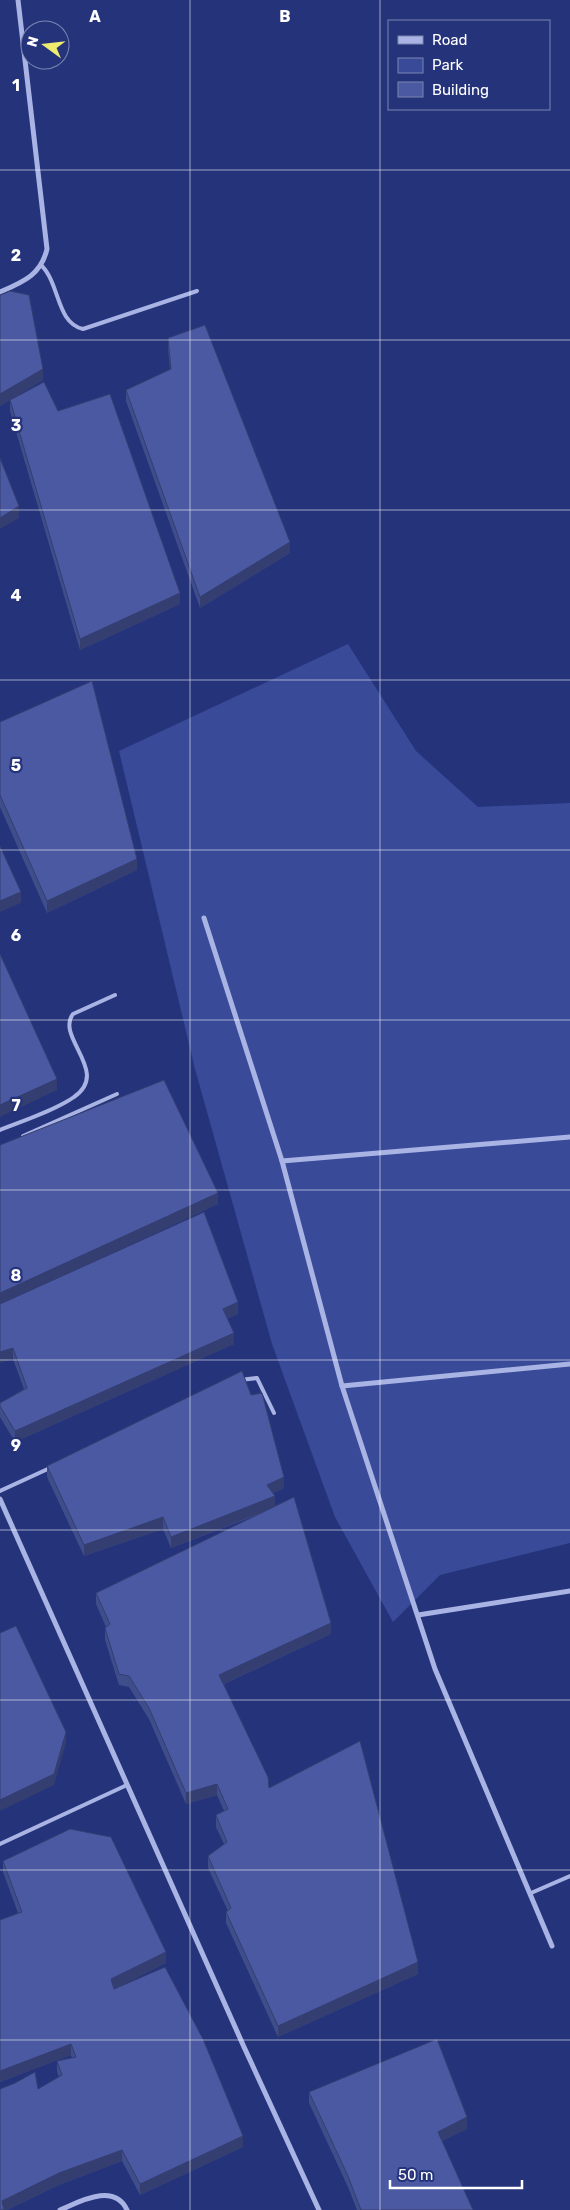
<svg xmlns="http://www.w3.org/2000/svg" width="570" height="2210" font-family="Rubik,sans-serif">
<style>
.green{fill:#394a99}
.lines{fill:none;stroke-linecap:round;stroke-linejoin:round}
.service{stroke:#a9b4e4;stroke-width:4}
.minor{stroke:#a9b4e4;stroke-width:5}
.wall{fill:#404d8b}
.shaded-wall{fill:#343e71}
.building{fill:#4a59a2;stroke:#343e71}
.grid{fill:none;stroke:#fff;stroke-width:1;stroke-opacity:0.55}
.grid-label{font-size:16px;text-anchor:middle;font-weight:bold;fill:#fff;stroke:#25337b;stroke-width:4.5;stroke-linejoin:round;paint-order:stroke}
</style>
<rect width="100%" height="100%" fill="#25337b"/>
<path class="green" d="M348,644L416,751L478,807L570,803V1543L440,1575L393,1622L335,1517L272,1344L195,1069L119,751Z"/>
<g class="lines">
<g class="service">
<path d="M41,265C60,283 56,323 83,329L197,291"/>
<path d="M0,1130C22,1121 56,1110 74,1097C111,1072 55,1037 73,1014L115,995"/>
<path d="M23,1136L117,1094"/>
<path d="M240,1380L257,1378L274,1413"/>
<path d="M0,1491L50,1468"/>
<path d="M0,1844L127,1785"/>
<path d="M531,1893L570,1876"/>
</g>
<g class="minor">
<path d="M0,292C23,282 41,275 47,249L18,0"/>
<path d="M204,918L282,1161L342,1386L435,1669L552,1946"/>
<path d="M282,1161L570,1137"/>
<path d="M342,1386L570,1364"/>
<path d="M0,1499L244,2047L319,2210"/>
<path d="M418,1615L570,1591"/>
<path d="M60,2210C79,2202 114,2182 127,2210"/>
</g>
</g>
<g class="wall">
<path d="M0,295L43,380L11,399L58,411L180,604L80,650L10,411V400L0,406Z"/>
<path d="M168,338L290,553L200,608L126,401V390L170,370L168,349Z"/>
<path d="M0,722L137,870L47,913L0,807Z"/>
<path d="M0,1145L218,1204L11,1299L238,1314L227,1319L234,1344L15,1442L0,1417V1403L24,1389L13,1359Z"/>
<path d="M47,1466L284,1488L273,1493L275,1507L331,1634L224,1684L269,1788L418,1974L278,2037L226,1923V1912L228,1911L208,1868V1856L224,1844L216,1827V1815L224,1811L217,1795L186,1804L149,1719L129,1687L119,1685L105,1640V1628L106,1627L96,1604V1593L265,1512L171,1548L163,1529L84,1556L47,1477Z"/>
<path d="M3,1861L166,1963L124,1984L243,2147L140,2195L122,2161L59,2185L7,2210H0L38,2089L59,2077L57,2072V2061L72,2058L71,2055L0,2082V1920L18,1913L3,1872Z"/>
<path d="M309,2092L467,2129L442,2141L473,2210H357L348,2187L309,2103Z"/>
</g>
<g class="shaded-wall">
<path d="M43,369V380L0,406V394Z"/>
<path d="M19,506V518L0,529V518Z"/>
<path d="M290,542V553L200,608V597Z"/>
<path d="M180,593V604L80,650V639Z"/>
<path d="M137,859V870L47,913V901Z"/>
<path d="M21,892V903L0,912V901Z"/>
<path d="M57,1079V1090L0,1117V1105Z"/>
<path d="M218,1193V1204L0,1304V1293Z"/>
<path d="M238,1302V1314L223,1321V1309Z"/>
<path d="M234,1333V1344L15,1442V1431Z"/>
<path d="M13,1348V1359L0,1363V1352Z"/>
<path d="M284,1477V1488L267,1496V1485Z"/>
<path d="M275,1496V1507L171,1548V1537Z"/>
<path d="M163,1517V1529L84,1556V1545Z"/>
<path d="M331,1623V1634L219,1686V1675Z"/>
<path d="M66,1732V1743L54,1785L0,1811V1800Z"/>
<path d="M217,1784V1795L186,1804V1793Z"/>
<path d="M166,1952V1963L111,1991V1979Z"/>
<path d="M418,1962V1974L278,2037V2026Z"/>
<path d="M71,2044V2055L0,2082V2071Z"/>
<path d="M467,2117V2129L438,2143V2132Z"/>
<path d="M243,2136V2147L140,2195V2184Z"/>
<path d="M122,2150V2161L59,2185L7,2210H2V2201L59,2173Z"/>
</g>
<g class="building">
<path d="M10,291L29,295L43,369L0,394V295Z"/>
<path d="M205,325L290,542L200,597L126,390L171,369L168,338Z"/>
<path d="M44,382L58,411L110,394L180,593L80,639L10,400Z"/>
<path d="M0,458L19,506L0,518Z"/>
<path d="M92,681L137,859L47,901L0,795V722Z"/>
<path d="M0,846L21,892L0,901Z"/>
<path d="M0,954L57,1079L0,1105Z"/>
<path d="M164,1080L218,1193L0,1293V1145Z"/>
<path d="M204,1212L238,1302L223,1309L234,1333L15,1431L0,1406V1403L27,1388L13,1348L0,1352V1304Z"/>
<path d="M242,1371L251,1395L262,1393L284,1477L267,1485L275,1496L171,1537L163,1517L84,1545L47,1466Z"/>
<path d="M294,1497L331,1623L219,1675L268,1777L269,1788L360,1741L418,1962L278,2026L226,1912L231,1908L208,1856L227,1842L216,1815L228,1809L217,1784L186,1793L149,1708L129,1676L119,1674L105,1628L110,1624L96,1593Z"/>
<path d="M16,1626L66,1732L54,1774L0,1800V1633Z"/>
<path d="M70,1829L111,1837L166,1952L111,1979L114,1989L165,1967L203,2039L243,2136L140,2184L122,2150L59,2173L2,2201L4,2210H0V2089L15,2083L35,2072L38,2089L62,2075L57,2061L76,2057L71,2044L0,2071V1920L22,1912L3,1861Z"/>
<path d="M437,2039L467,2117L438,2132L473,2210H361L348,2176L309,2092Z"/>
</g>
<path class="grid" d="M190,0V2210M380,0V2210M0,170H570M0,340H570M0,510H570M0,680H570M0,850H570M0,1020H570M0,1190H570M0,1360H570M0,1530H570M0,1700H570M0,1870H570M0,2040H570"/>
<g class="grid-label">
<text x="95" y="22">A</text>
<text x="285" y="22">B</text>
<text x="16" y="91">1</text>
<text x="16" y="261">2</text>
<text x="16" y="431">3</text>
<text x="16" y="601">4</text>
<text x="16" y="771">5</text>
<text x="16" y="941">6</text>
<text x="16" y="1111">7</text>
<text x="16" y="1281">8</text>
<text x="16" y="1451">9</text>
</g>
<rect x="388" y="20" width="162" height="90" fill="#25337b" stroke="#7c85b0"/>
<rect x="398" y="36" width="25" height="8" fill="#a9b4e4" stroke="#7c85b0"/>
<text x="432" y="45" font-size="15" fill="#ffffff">Road</text>
<rect x="398" y="58" width="25" height="15" fill="#394a99" stroke="#7c85b0"/>
<text x="432" y="70" font-size="15" fill="#ffffff">Park</text>
<rect x="398" y="82" width="25" height="15" fill="#4a59a2" stroke="#7c85b0"/>
<text x="432" y="95" font-size="15" fill="#ffffff">Building</text>
<g transform="translate(45 45) rotate(285)"><circle r="24" fill="#25337b" stroke="#7c85b0"/>
<path d="M0-4L9 19L0 12L-9 19Z" fill="#edec6e"/>
<text y="-8" font-size="14" font-weight="bold" text-anchor="middle" fill="#ffffff">N</text>
</g>
<path d="M390 2180v8h132v-8" fill="none" stroke="#ffffff" stroke-width="2.5"/>
<text x="398" y="2180" font-size="15" fill="#ffffff" stroke="#25337b" stroke-width="4" paint-order="stroke">50 m</text>
</svg>
